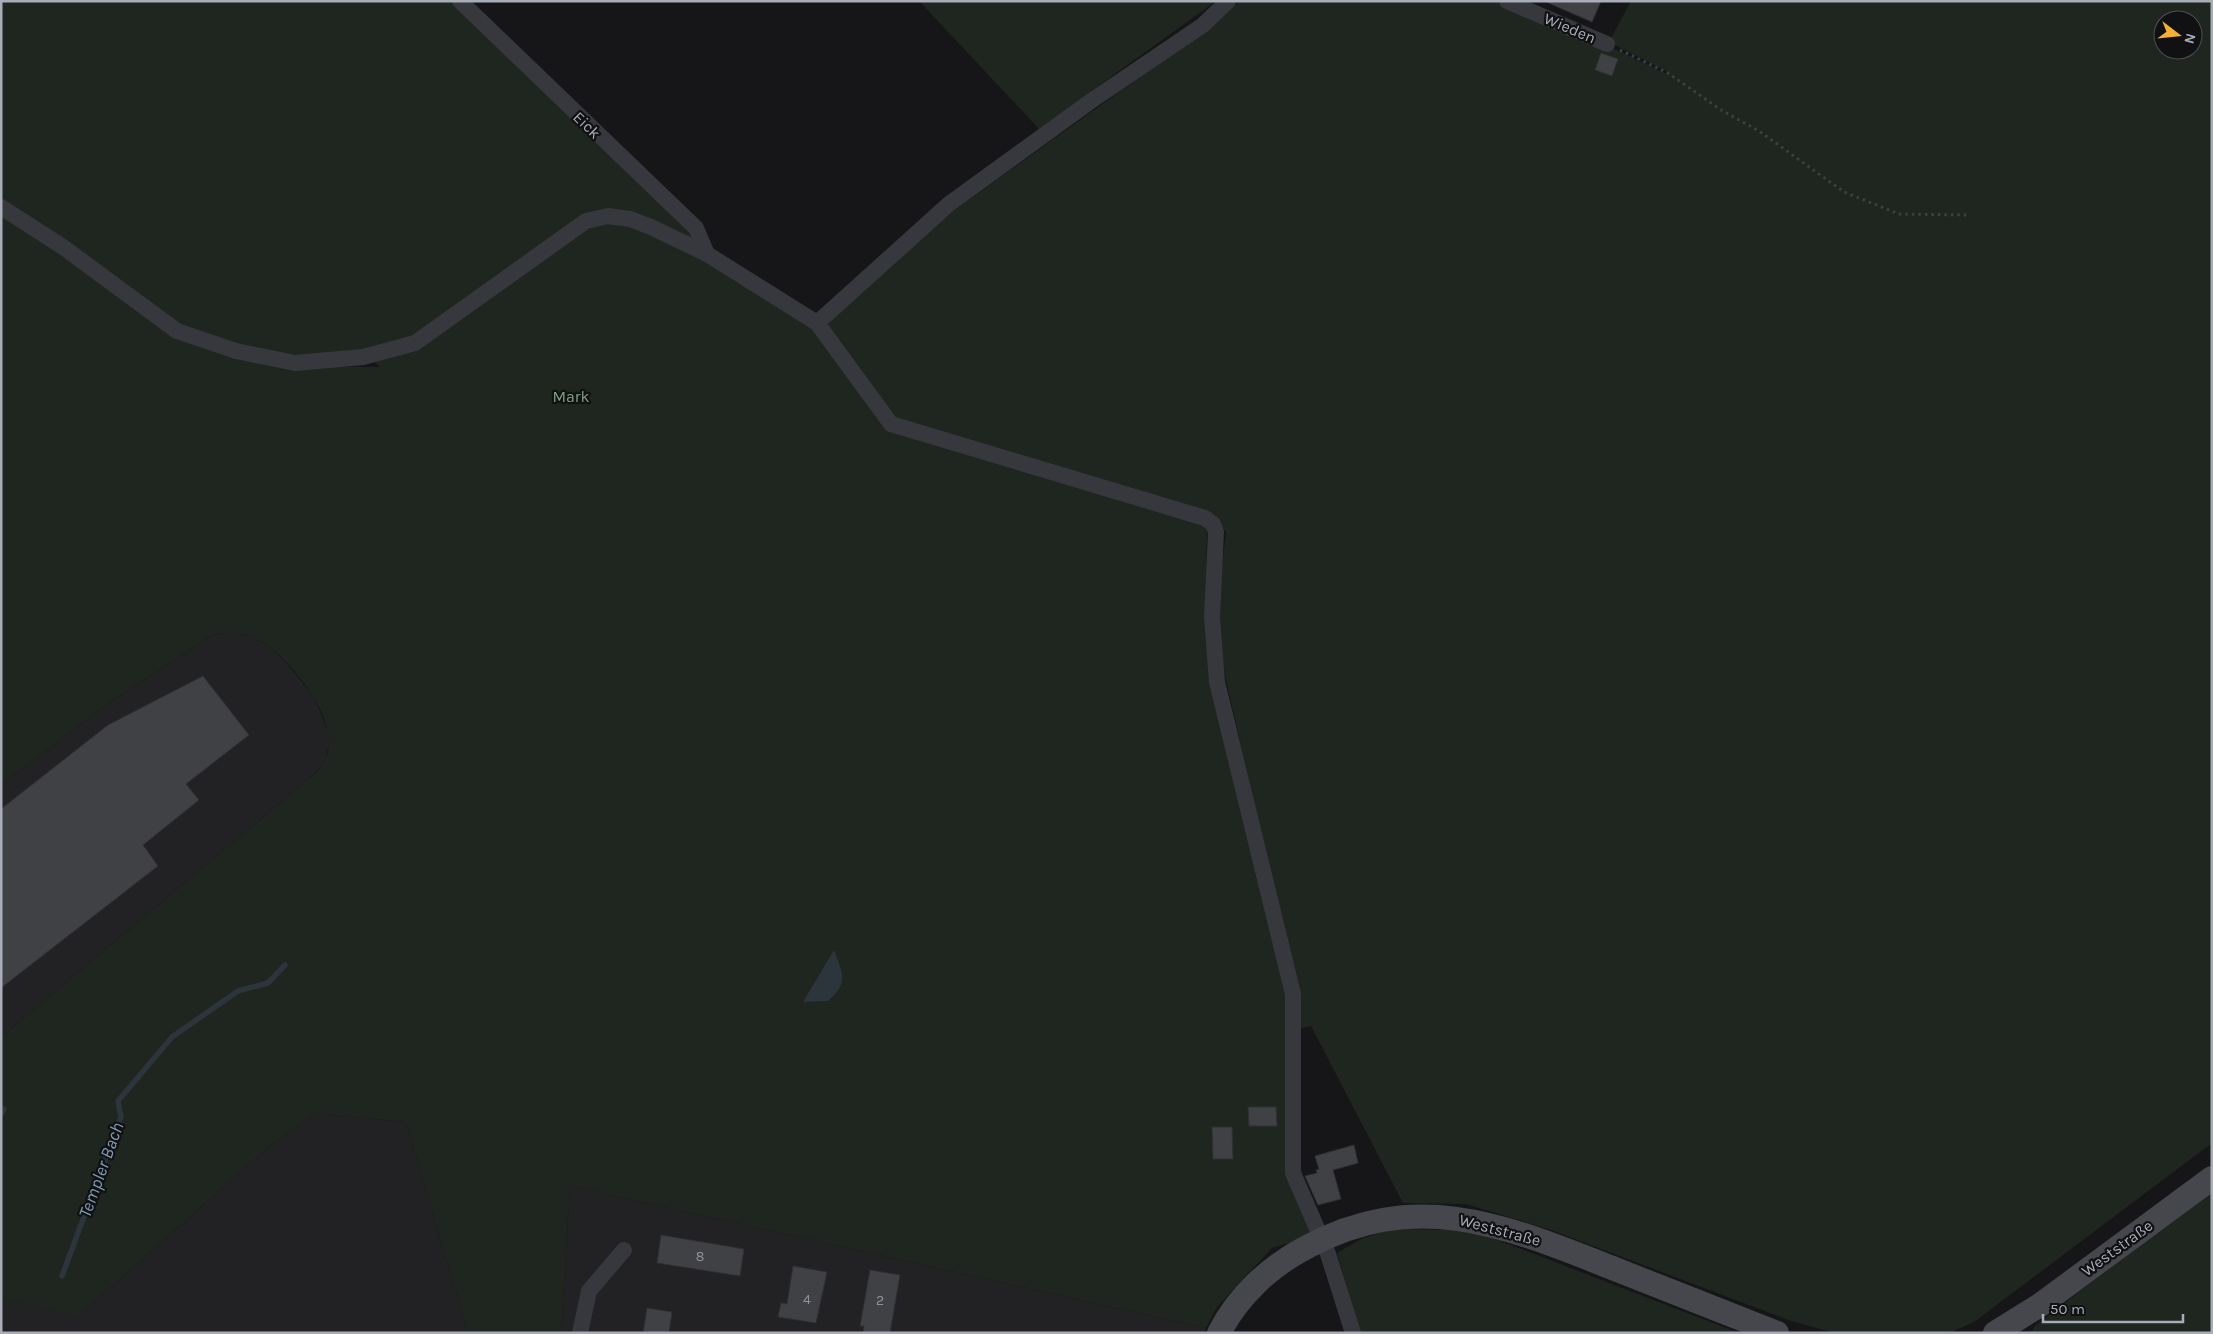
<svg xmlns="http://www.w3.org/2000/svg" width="2213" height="1334" font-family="Karla,sans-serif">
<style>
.built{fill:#222225}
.green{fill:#1e261f;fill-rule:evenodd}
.water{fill:#2c353c}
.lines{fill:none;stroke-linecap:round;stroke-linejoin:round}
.stream{stroke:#2c353c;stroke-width:5.5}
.building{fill:#404145;stroke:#303034}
.path{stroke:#3d3f44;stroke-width:3;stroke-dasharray:2.5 4;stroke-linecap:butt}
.minor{stroke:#37383d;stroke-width:16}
.secondary{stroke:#45474d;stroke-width:24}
.labels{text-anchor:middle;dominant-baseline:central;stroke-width:4.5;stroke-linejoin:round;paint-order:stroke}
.number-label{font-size:14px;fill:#8e929b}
.street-label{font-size:16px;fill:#a8adb8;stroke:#111113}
.park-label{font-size:16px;fill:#7fa381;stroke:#111113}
.water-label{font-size:18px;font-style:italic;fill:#7f9bb3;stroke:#111113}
</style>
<rect width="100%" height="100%" fill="#161618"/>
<g class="built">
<path d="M234,632L254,637L272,649L289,666L314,697L328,731L330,741L325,761L312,776L1,1037V785L114,699L214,634Z"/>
<path d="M316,1113L406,1122L468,1333H1V1298L79,1315L272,1144Z"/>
<path d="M570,1186L1206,1328L1204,1333H561Z"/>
</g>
<g class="green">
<path d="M1,1H456L687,224L699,254L816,325L888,428L1207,525L1205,618L1287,994L1290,1174L1312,1236L1272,1248L1217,1307L1206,1328L570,1186L561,1333H468L406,1122L316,1113L272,1144L78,1316L1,1298V1037L312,776C322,767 329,757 329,743C331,709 283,649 252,637C240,632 228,632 214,634L114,699L1,785V215L61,254L175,335L294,366L380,367L365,353L300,358L239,348L180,326L1,201Z"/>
<path d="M919,1H1216L1039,129Z"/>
<path d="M1239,1H1498L1606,45L1667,74L1670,73L1609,42L1631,1H2212V1143L1974,1322L1949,1333H1835L1791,1321L1551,1230L1466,1204L1403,1203L1311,1026L1296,1029L1298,992L1226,680L1216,615L1226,533L1216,516L894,420L821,323L956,209L1150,70ZM2163,20H2193V50H2163Z"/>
<path d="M2212,1189V1333H2031L2035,1326Z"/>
<path d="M1393,1229L1452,1230L1490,1237L1739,1333H1360L1337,1253L1363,1238Z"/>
</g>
<path class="water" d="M834,950C843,975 849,982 828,1001L803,1002Z"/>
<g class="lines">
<g class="stream">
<path d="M1,1114L4,1109"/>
<path d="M62,1276L121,1117L118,1101L172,1037L238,991L268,983L285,965"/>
</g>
</g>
<g class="building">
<path d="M1544,1H1601L1592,22Z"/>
<path d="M1601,53L1618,59L1612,76L1595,70Z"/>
<path d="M203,676L249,735L186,784L199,800L143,845L158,866L1,988V809L108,725Z"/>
<path d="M1248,1107H1276L1277,1126H1249Z"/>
<path d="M1212,1127H1232L1233,1159H1213Z"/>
<path d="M1354,1145L1358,1163L1333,1170L1341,1199L1318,1205L1305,1176L1317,1173L1316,1170L1319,1169L1315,1156Z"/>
<path d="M661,1235L744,1249L740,1276L657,1263Z"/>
<path d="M793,1266L827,1272L816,1323L778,1317L781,1303L787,1304Z"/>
<path d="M870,1270L900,1275L890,1333H863L864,1326H860Z"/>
<path d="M647,1308L672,1312L669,1333H643Z"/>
</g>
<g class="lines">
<path class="path" d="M1620,50L1668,73L1721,110L1759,131L1844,192L1899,214L1969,215"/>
<g class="minor">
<path d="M460,1L696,228L707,254"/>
<path d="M1507,1L1607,44"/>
<path d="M1,207L63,247L177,331L236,351L295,363L363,357L415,343L586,221L608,216L630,219L651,227L707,254L817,323L891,424L1205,518L1213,524L1216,532L1212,617L1217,682L1293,994V1173L1328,1254L1353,1333"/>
<path d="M817,323L949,204L1091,101L1203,25L1228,1"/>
<path d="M580,1333L589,1291L624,1250"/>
</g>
<g class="secondary">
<path d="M1219,1333C1238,1296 1270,1266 1307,1247C1418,1187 1508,1227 1615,1269C1669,1290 1723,1312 1777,1333"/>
<path d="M1995,1333L2040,1305L2212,1178"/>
</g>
</g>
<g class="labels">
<g class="number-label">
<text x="700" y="1256">8</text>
<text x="807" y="1299">4</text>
<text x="880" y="1300">2</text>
</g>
<g class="street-label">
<text transform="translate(1570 28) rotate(23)">Wieden</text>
<text transform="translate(587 125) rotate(44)">Eick</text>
<text transform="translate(1500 1230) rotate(15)">Weststraße</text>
<text transform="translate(2117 1248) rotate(-36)">Weststraße</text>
</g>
<g class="park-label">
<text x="571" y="396">Mark</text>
</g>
<g class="water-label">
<text transform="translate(101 1170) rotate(-70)">Templer Bach</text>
</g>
</g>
<rect width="2213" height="1334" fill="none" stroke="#a8adb8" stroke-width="5"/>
<g transform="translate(2178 35) rotate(106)"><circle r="24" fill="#111113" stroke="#4d4f55"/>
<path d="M0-4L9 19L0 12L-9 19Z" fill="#f2b134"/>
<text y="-8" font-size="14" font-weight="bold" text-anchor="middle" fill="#a8adb8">N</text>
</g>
<path d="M2043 1314v8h140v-8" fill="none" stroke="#a8adb8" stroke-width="2.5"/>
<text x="2050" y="1314" font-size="15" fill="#a8adb8" stroke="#111113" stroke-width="4" paint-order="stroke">50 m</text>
</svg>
